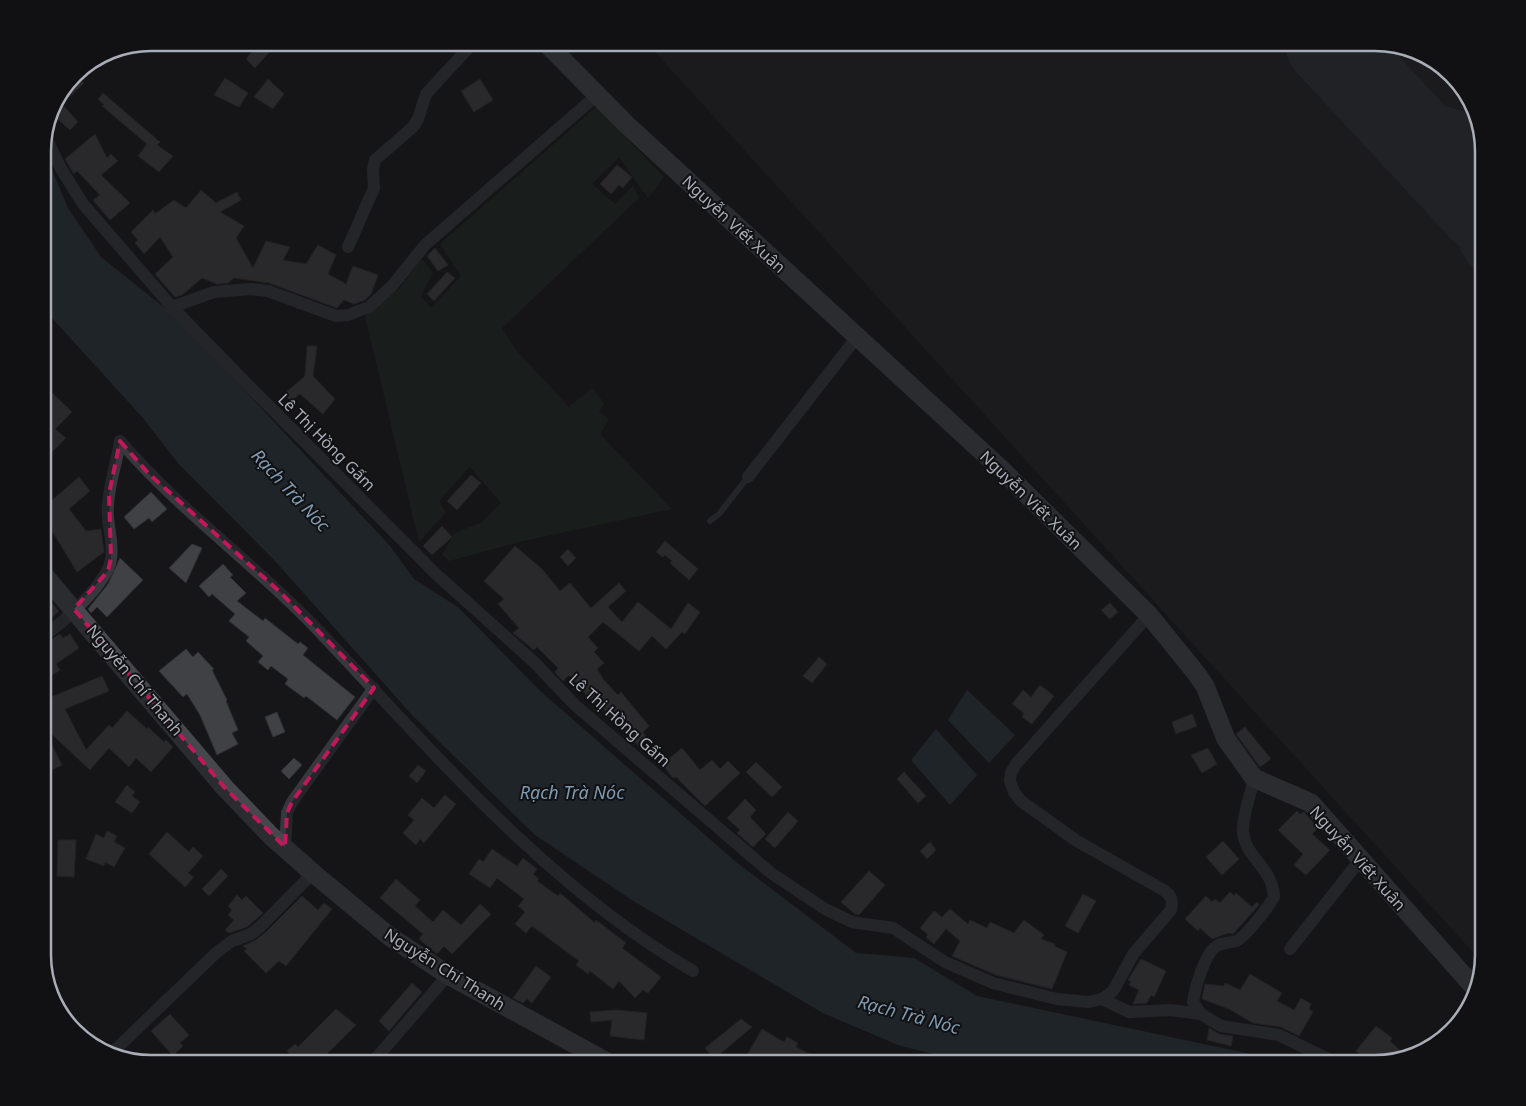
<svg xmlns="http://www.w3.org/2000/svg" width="1526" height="1106" font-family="'Noto Sans',sans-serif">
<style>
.built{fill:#222225}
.green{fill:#1e261f}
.water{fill:#2c353c}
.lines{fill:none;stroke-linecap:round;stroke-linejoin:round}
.taxiway{stroke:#303135;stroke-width:35}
.runway{stroke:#303135;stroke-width:86}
.building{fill:#404145;stroke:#303034}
.lane{stroke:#37383d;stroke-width:6}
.street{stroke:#37383d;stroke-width:12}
.secondary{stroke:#45474d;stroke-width:19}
.marked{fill:none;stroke:#c2185b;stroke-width:4;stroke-dasharray:10 6;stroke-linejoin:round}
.labels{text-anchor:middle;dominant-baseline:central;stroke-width:4;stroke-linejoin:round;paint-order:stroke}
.street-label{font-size:16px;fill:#a8adb8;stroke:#111113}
.water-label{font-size:18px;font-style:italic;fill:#7f9bb3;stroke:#111113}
.rim{fill:none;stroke:#a8adb8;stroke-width:2.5}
</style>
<rect width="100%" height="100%" fill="#161618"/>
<path class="built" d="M647,43H1375L1441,65L1472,103L1483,151V955L1481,961Z"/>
<path class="green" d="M596,107L664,177L648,198L619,157L592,184L615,204L633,185L639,198L502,328L516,350L569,407L592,388L604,403L599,412L609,419L600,434L672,509L519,542L449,561L442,554L455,533L482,522L501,503L470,467L439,501L446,512L419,542L365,316L400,288L421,258L433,272L421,296L431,308L461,276L440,244Z"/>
<g class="water">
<path d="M43,148L68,208L101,257L176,317L390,546L414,579L459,608L539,690L736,862L856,953L914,958L977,996L1293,1063H968L898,1045L823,1013L635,902L535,835L412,715L276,562L178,463L143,418L43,308Z"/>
<path d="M967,690L1015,735L989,763L948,720Z"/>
<path d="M936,729L977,775L950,805L911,760Z"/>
</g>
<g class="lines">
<g class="taxiway">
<path d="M1358,75L1393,100L1430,120L1479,134"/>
<path d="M1442,165L1460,193L1477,243L1483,253"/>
</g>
<path class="runway" d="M1328,43L1483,210"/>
</g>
<g class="building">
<path d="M260,42L273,48L255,68L246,59Z"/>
<path d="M76,74L84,83L62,104L78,122L70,130L51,113L54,103Z"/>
<path d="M225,78L248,93L239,107L214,95Z"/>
<path d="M268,79L284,94L273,109L254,97Z"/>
<path d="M480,79L493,100L474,112L461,91Z"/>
<path d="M103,93L160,142L157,145L173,156L159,172L138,156L147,144L102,106L104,105L98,99Z"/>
<path d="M95,134L107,158L111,154L118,161L101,175L130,203L110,220L93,200L100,195L77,171L74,174L65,159Z"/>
<path d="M617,165L632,177L623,188L619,185L611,194L600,184Z"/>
<path d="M201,190L216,203L237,192L241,200L220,212L244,226L236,238L253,268L266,241L290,247L283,260L306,264L318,245L336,255L328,274L346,284L353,266L378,275L371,294L365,300L354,304L344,300L337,308L269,283L234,278L228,283L217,284L202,278L182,295L175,297L155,274L173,257L160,237L144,254L135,243L138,240L131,232L153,210L155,214L174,200L186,208Z"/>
<path d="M435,248L448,265L438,271L427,256Z"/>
<path d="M447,272L455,278L434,301L427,294Z"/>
<path d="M307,346H317L313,376L335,399L323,414L300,394L291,401L284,394L305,376Z"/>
<path d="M43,384L72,412L55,429L66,438L43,461Z"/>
<path d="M471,475L481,483L457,510L447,501Z"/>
<path d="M79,477L90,491L69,509L86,531L101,529L104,552L77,572L49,526L43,531V508Z"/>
<path d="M151,492L167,509L152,522L149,518L134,529L124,517Z"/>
<path d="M442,526L452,537L432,555L423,546Z"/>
<path d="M665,541L698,569L689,580L670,563L672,561L665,555L663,557L656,552Z"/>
<path d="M192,544L202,548L186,583L169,568Z"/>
<path d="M515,546L542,569L560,591L570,583L591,608L619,583L626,591L608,607L622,622L638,602L671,629L688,603L700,612L685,634L682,632L666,649L652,636L639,651L603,622L588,637L598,648L594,652L604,663L597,669L604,680L618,695L621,692L649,726L643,732L648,739L640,747L614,722L601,706L598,708L569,675L563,681L555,672L558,668L537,647L534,650L513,633L519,628L498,604L504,599L484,581Z"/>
<path d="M568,549L576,558L568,566L560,557Z"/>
<path d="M120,558L143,580L107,617L97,607L91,613L88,609L108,584Z"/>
<path d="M223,564L233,575L230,577L246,593L237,601L263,621L265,618L298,644L300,642L308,648L303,655L355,697L337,720L306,696L304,698L285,684L288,679L271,666L268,670L258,662L263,656L246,641L249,637L229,621L235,614L212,594L209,597L199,586Z"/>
<path d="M43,593L59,611L43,626Z"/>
<path d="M1110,603L1118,612L1110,619L1101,610Z"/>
<path d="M60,634L63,638L70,634L79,648L56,664L60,670L43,681V645Z"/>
<path d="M186,649L193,657L198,652L214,669L212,670L227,700L226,701L238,730L232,733L238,744L217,755L200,715L187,694L183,697L159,671Z"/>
<path d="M819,657L827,664L812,683L803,676Z"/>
<path d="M102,676L109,691L65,709L86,750L109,725L112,728L127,711L147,729L148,727L164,742L166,740L173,747L151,772L136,758L129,767L109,748L90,770L43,726V723L52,718L44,700Z"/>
<path d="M1040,685L1054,696L1032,724L1022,717L1024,713L1012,704L1023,690L1031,697Z"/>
<path d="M277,712L285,732L273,737L265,717Z"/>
<path d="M1192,714L1197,726L1176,734L1172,722Z"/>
<path d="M43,727L62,765L46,773L43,766Z"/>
<path d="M1245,727L1271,759L1260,767L1236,734Z"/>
<path d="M682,748L700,770L712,760L720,769L728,761L740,773L705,806L676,777L673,778L662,764Z"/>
<path d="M1208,748L1217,764L1202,773L1191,755Z"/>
<path d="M294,758L302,765L289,779L281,771Z"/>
<path d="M756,762L782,787L772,797L746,772Z"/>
<path d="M418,765L426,771L417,783L409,776Z"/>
<path d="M904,772L926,796L918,803L897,779Z"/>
<path d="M127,785L135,792L132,796L140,802L132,813L115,802Z"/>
<path d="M445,795L456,804L424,843L420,839L416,845L403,833L414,820L408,815L422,798L434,808Z"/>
<path d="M745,799L756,810L750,817L766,834L753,847L737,833L740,830L727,818Z"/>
<path d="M1297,811L1300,814L1304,812L1318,828L1312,834L1330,850L1306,875L1294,865L1303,854L1278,830Z"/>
<path d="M788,812L798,821L775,848L765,839Z"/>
<path d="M107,831L117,836L114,842L125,848L114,867L105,862L104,866L86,859L96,834L104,838Z"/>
<path d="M167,832L189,852L193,847L203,856L188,873L194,877L185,887L149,854Z"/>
<path d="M58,840H76L74,877L57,876Z"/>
<path d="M1223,841L1239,859L1222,875L1206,857Z"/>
<path d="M930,842L936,850L927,859L920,851Z"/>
<path d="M492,849L517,866L523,858L537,869L533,874L539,879L537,881L558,896L560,893L595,923L596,920L626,943L622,948L661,977L648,993L643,990L635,998L619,981L613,989L590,971L588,974L576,965L579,961L532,926L526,933L515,924L525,912L518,906L524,899L497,878L490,888L469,874L479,859L483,862Z"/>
<path d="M221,869L228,876L209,896L202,889Z"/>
<path d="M869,871L885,885L859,915L855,914L841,902Z"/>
<path d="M396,879L420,900L415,906L433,922L443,910L461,925L480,904L491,914L452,954L444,946L437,954L419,939L423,934L380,898Z"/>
<path d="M1230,892L1234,896L1236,893L1252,907L1257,902L1259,905L1233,934L1228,933L1212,939L1200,928L1198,931L1185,919L1206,896L1212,902L1215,899L1220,903Z"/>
<path d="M1083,894L1096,901L1078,933L1065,926Z"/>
<path d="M237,895L242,900L246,896L263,913L247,927L229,933L225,930L234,920L228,915L232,910L228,906Z"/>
<path d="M302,896L318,910L324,903L332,909L286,966L279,961L266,973L244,951L247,949L243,946L256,940L267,931Z"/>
<path d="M950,909L968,924L970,920L987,928L990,922L1014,933L1024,920L1044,935L1041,939L1055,944L1054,946L1067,952L1052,989L996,975L952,956L960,941L946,929L934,944L926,937L928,935L920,928L934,911L942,917Z"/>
<path d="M1141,959L1166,971L1154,997L1151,995L1147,1003L1133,1004L1139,990L1129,985L1131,982L1128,980Z"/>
<path d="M536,966L551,977L532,1003L527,999L523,1003L513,998Z"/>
<path d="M1250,974L1282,993L1277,1001L1294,1010L1301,998L1311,1004L1309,1009L1313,1012L1299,1036L1281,1027L1253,1023L1229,1009L1202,999L1205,984L1224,986L1225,983L1240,990Z"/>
<path d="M412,983L422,992L389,1031L379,1021Z"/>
<path d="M336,1009L356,1025L317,1064H299L287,1051L295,1044L298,1047Z"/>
<path d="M616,1010L647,1013L644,1040L610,1036L612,1020L591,1022L590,1012Z"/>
<path d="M170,1014L189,1035L180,1043L183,1046L173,1056L151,1031Z"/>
<path d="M741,1019L752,1027L714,1059L705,1048Z"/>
<path d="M1376,1026L1392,1038L1390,1041L1406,1056L1371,1064L1356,1051Z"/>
<path d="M1209,1028L1219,1034L1233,1036L1231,1046L1207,1040Z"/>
<path d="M762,1029L784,1042L787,1037L798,1043L796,1047L812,1055L807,1064H742Z"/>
</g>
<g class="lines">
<path class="lane" d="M710,521L719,514L748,477"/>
<g class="street">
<path d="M45,135L60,167L83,204L172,307L252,389L436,574L534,662L575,705L771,873L825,909L852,922L893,928L945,962L993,983L1057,999L1089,1002L1102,999L1129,1012L1170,1010L1201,1014L1221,1026L1279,1035L1336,1063"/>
<path d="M348,247L374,188L373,169L375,160L413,127L418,119L426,94L473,43"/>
<path d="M172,307L214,292L251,289L268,291L336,316L348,315L369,307L392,286L425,245L597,95"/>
<path d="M120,441C179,510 254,563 316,628C433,751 545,885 693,971"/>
<path d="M748,477L857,337"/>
<path d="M43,636C63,623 107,584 111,559C114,541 106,523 108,505C109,483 117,463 120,441"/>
<path d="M285,847L287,813L292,802L374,688"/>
<path d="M1290,949L1360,860"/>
<path d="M1102,999L1113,991L1134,953L1171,910C1173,902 1172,896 1165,891L1077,841L1021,801L1014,792L1010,781L1011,773L1016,764L1149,615"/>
<path d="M1201,1014L1193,1002C1195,988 1204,957 1214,948C1221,941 1228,944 1236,941C1246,937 1268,907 1274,897C1273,868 1245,857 1243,832C1242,815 1251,795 1254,778"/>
<path d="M114,1051L217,952L232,941L251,934L262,925L313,873"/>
<path d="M372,1063L448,975"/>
</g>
<g class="secondary">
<path d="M546,43L627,125L1001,469L1149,615L1196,673L1205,686L1226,739L1254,778L1311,803L1473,986"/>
<path d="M43,574L225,788L271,836L313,873L389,936L448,975L609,1063"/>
</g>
</g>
<path d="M0 0H1526V1106H0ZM120,441L148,473L281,593L374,688L292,802L287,813L285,847L225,788L74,609L108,571L111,558L109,494Z" fill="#161618" fill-opacity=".55" fill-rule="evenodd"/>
<path class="marked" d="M120,441L148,473L281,593L374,688L292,802L287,813L285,847L225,788L74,609L108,571L111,558L109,494Z"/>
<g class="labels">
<g class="street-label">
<text transform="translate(734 224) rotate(43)">Nguyễn Viết Xuân</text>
<text transform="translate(327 442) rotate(45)">Lê Thị Hồng Gấm</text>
<text transform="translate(1031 500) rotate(44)">Nguyễn Viết Xuân</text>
<text transform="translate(135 680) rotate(50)">Nguyễn Chí Thanh</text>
<text transform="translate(620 720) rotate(42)">Lê Thị Hồng Gấm</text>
<text transform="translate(1358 858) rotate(48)">Nguyễn Viết Xuân</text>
<text transform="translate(445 969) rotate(32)">Nguyễn Chí Thanh</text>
</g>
<g class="water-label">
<text transform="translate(291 490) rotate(47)">Rạch Trà Nóc</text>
<text x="572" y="792">Rạch Trà Nóc</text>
<text transform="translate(909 1014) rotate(15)">Rạch Trà Nóc</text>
</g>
</g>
<path d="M0 0H1526V1106H0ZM151 51H1375A100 100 0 0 1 1475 151V955A100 100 0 0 1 1375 1055H151A100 100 0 0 1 51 955V151A100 100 0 0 1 151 51Z" fill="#111113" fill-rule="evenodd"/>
<path class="rim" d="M151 51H1375A100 100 0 0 1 1475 151V955A100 100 0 0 1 1375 1055H151A100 100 0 0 1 51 955V151A100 100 0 0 1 151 51Z"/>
</svg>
